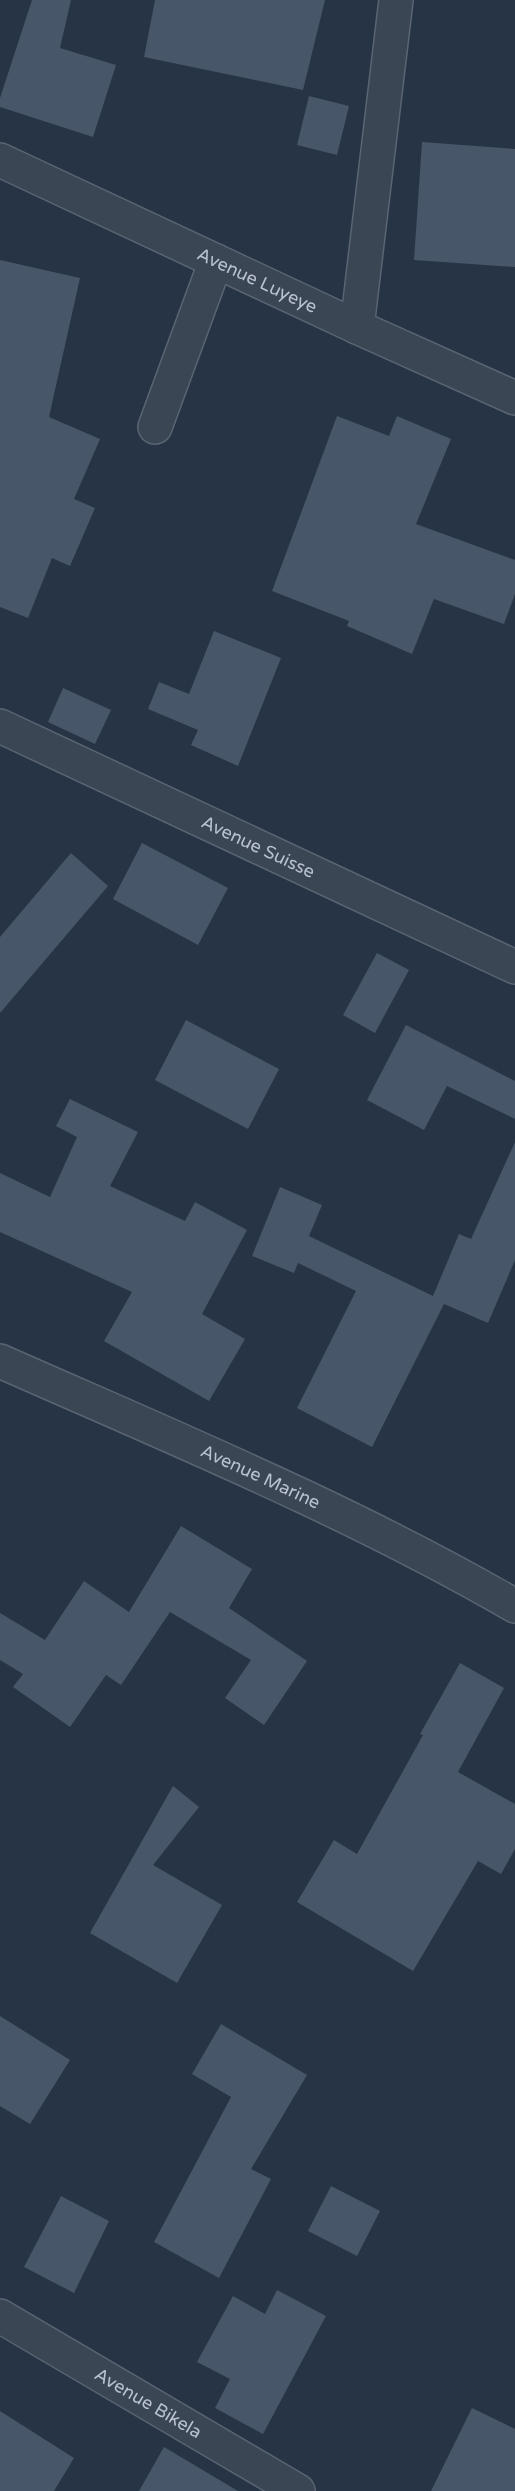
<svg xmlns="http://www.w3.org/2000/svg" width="515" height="2491" font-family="'Varela Round',sans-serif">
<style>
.building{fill:#485669}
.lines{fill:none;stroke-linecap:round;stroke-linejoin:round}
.minor-casing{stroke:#5a6472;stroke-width:36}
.minor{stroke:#3b4655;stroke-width:33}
.labels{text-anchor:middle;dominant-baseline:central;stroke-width:6;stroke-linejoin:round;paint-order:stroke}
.street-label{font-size:18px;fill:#b9c1ce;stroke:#202b3a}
</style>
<rect width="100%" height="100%" fill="#273445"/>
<g class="building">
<path d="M32,0H71L60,48L116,65L93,137L0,107V98Z"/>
<path d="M155,0H325L303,90L144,57Z"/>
<path d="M309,96L349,106L337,155L297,145Z"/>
<path d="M422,142L515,149V267L414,260Z"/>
<path d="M0,260L80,278L49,417L100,439L74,499L95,508L70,566L52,558L28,618L0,607Z"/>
<path d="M337,416L389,436L397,416L451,439L416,524L515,560V594L504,624L434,599L412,654L347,626L349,621L272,591Z"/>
<path d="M214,631L281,658L238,766L191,745L198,730L148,709L159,682L189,694Z"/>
<path d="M63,688L111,710L95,744L48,722Z"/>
<path d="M142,843L228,888L198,945L113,899Z"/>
<path d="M71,853L108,886L0,1013V937Z"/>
<path d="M377,953L409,970L375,1033L343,1015Z"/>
<path d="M186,1020L279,1069L248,1129L155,1080Z"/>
<path d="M406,1025L515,1081V1119L447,1086L424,1130L367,1100Z"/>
<path d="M70,1099L138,1132L110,1186L185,1221L195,1202L247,1230L202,1314L245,1339L209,1401L104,1341L132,1292L0,1232V1173L50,1197L77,1137L56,1126Z"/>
<path d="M515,1142V1260L488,1323L444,1304L372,1447L297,1408L356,1291L298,1263L294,1273L252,1256L280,1187L322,1205L309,1236L433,1296L459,1234L471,1239Z"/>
<path d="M181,1526L252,1569L229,1608L307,1661L264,1725L225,1698L251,1660L170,1612L121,1685L106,1675L70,1727L13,1687L23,1674L0,1660V1613L45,1640L84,1581L129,1612Z"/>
<path d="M460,1663L504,1688L458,1772L515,1804V1849L501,1874L478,1861L413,1971L297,1902L334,1840L357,1854L423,1735L420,1734Z"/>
<path d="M173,1786L199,1807L153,1865L222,1905L177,1983L90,1933Z"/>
<path d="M0,2016L70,2060L30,2124L0,2106Z"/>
<path d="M221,2024L307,2075L251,2169L271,2179L219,2278L154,2242L231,2097L192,2074Z"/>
<path d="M331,2186L380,2211L357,2256L308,2231Z"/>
<path d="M61,2196L109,2221L74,2293L24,2267Z"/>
<path d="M277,2290L326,2316L263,2434L215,2408L230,2379L197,2362L233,2296L265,2314Z"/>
<path d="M472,2408L515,2429V2491H431Z"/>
<path d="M0,2411L74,2458L54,2491H0Z"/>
<path d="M164,2447L238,2491H139Z"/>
</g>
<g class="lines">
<defs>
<g id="minor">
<path id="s1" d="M0,160L357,327L515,398"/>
<path d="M357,327L396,0"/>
<path d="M155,427L216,261"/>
<path id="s2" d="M0,726L515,967"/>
<path id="s3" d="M0,1361C174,1438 351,1511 515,1606"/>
<path id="s4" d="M0,2316L298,2491"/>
</g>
</defs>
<use href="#minor" class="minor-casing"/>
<use href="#minor" class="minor"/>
</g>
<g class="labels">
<g class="street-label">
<text stroke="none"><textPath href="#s1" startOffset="284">Avenue Luyeye</textPath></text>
<text stroke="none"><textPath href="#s2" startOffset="285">Avenue Suisse</textPath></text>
<text stroke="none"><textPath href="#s3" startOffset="285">Avenue Marine</textPath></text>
<text stroke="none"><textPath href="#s4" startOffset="172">Avenue Bikela</textPath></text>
</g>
</g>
</svg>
